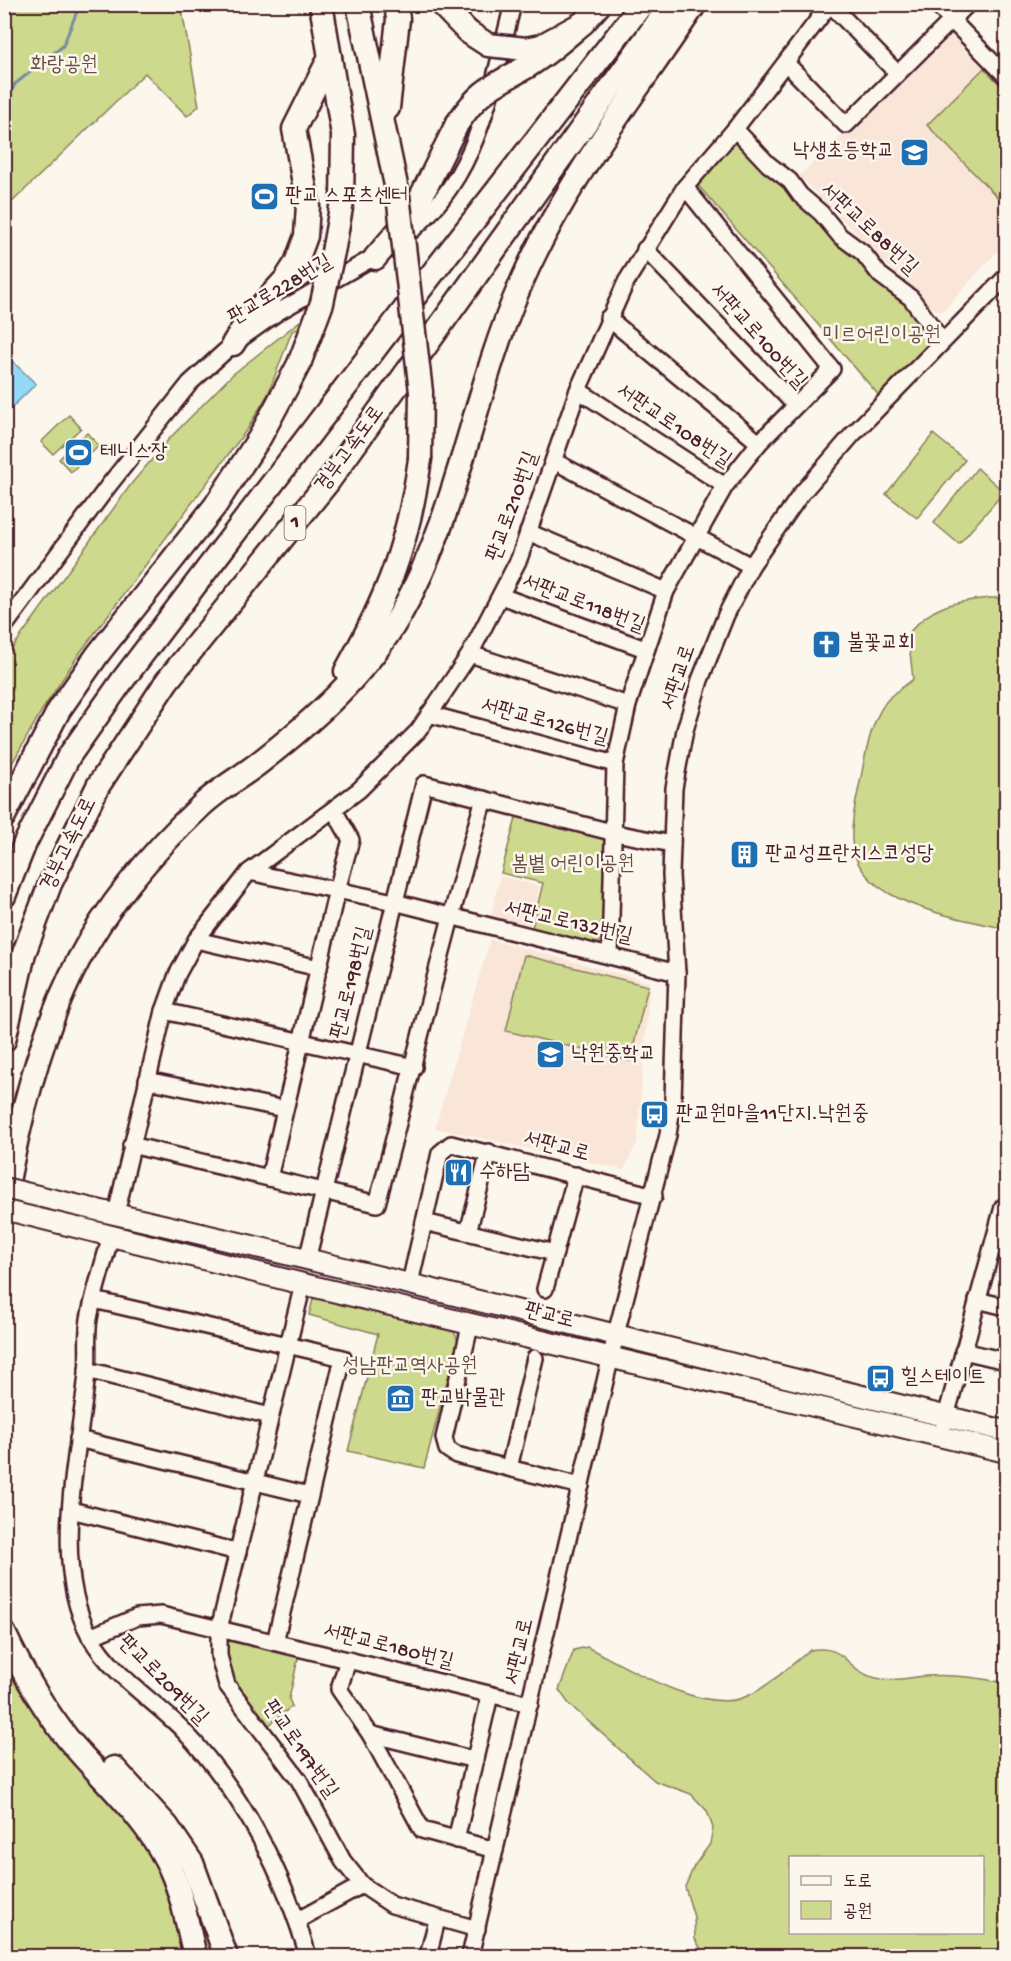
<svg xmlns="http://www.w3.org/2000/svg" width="1011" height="1961" font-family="'Gochi Hand','Poor Story',sans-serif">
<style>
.built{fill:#f9e6d8}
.green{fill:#cdd98c;stroke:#8c7c5c;stroke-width:1.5;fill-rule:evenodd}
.water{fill:#93d8f5;stroke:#768ea4;stroke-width:1.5}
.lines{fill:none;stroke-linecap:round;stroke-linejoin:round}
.stream{stroke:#768ea4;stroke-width:3}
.minor-casing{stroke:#4a1f2b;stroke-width:20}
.major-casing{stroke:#4a1f2b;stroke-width:24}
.highway-casing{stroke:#4a1f2b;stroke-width:27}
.minor{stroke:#fbf7ec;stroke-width:15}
.major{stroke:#fbf7ec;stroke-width:20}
.highway{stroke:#fbf7ec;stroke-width:22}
.major-bridge-casing{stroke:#4a1f2b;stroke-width:24;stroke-linecap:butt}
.highway-bridge-casing{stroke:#4a1f2b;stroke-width:27;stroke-linecap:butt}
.major-bridge{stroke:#fbf7ec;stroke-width:20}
.highway-bridge{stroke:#fbf7ec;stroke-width:22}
.labels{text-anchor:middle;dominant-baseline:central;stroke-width:5;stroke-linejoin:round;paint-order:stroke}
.shield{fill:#fbf7ec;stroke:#7f6065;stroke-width:1.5}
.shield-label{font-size:20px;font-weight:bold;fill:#4a1f2b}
.park-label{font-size:21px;fill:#6b4e43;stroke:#fbf7ec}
.poi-label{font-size:21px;fill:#4a1f2b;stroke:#fbf7ec;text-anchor:start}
.street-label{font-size:21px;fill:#4a1f2b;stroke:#fbf7ec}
</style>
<rect width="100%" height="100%" fill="#fbf7ec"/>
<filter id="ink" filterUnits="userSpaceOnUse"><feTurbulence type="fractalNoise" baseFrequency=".0167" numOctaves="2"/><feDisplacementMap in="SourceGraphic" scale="12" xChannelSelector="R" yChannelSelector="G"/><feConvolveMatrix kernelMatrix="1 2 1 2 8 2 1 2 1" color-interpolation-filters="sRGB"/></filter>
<g filter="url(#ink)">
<g class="built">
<path d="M957,34L1006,87V242L942,312L929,307L799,176L946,35Z"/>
<path d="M500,876L540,886L528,933L489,923Z"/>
<path d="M490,939L650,982L637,1143L624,1170L435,1128Z"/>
</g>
<g class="green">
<path d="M5,5H181L199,106L187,116L145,73L5,209Z"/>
<path d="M984,68L1006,91V206L927,125Z"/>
<path d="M742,142L932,328L933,344L882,399L697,184L729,144Z"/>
<path d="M300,321L298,329L292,331L268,394L248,428L79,654L41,712L5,776V658L132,483L169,439L232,375Z"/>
<path d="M69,415L81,428L53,454L41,442Z"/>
<path d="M87,433L99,446L71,472L59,459Z"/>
<path d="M933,434L965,460L917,518L886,494Z"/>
<path d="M977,468L1004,492L959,544L934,523Z"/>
<path d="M991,598H1006V929C958,917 855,905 852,840C851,819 857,797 861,777C866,751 872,715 891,696C898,690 906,685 913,679L908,634C931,605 956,601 991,598Z"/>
<path d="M518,811L599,833L610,841L606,936L593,947L531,932L543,883L501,873Z"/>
<path d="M524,955L648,986L630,1061L506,1031Z"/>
<path d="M316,1298L454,1332L458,1340L424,1468L348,1451L378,1334L309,1315L313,1299Z"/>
<path d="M4,1633L39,1695L141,1795L226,1956H5Z"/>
<path d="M232,1638L299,1654L289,1699L292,1706L268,1726C238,1692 233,1688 224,1643Z"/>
<path d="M587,1647C623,1665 700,1713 742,1698C764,1691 792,1664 810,1650C847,1643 845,1671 876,1678C892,1682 910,1677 927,1676C954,1674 980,1678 1006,1683V1956H705L695,1939L694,1917L685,1887L694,1866L710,1844L713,1828L707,1811L691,1794L655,1781L569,1704L559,1690L574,1650ZM790,1858H982V1932H790Z"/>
</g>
<path class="water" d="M11,360L36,384L5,414V366Z"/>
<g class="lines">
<path class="stream" d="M4,122L9,96L15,84L63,46L78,9L86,4"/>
<defs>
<g id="minor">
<path d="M830,4L897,73"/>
<path d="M936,4L1006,76"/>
<path d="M786,63L846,125L968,4"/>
<path d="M735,129L768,164L790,181L800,195L821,213L840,236L863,253L880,275L911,298L942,341"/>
<path d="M401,239C479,181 490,93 513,4"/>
<path d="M645,249L795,405"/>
<path d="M608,318L759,443"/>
<path d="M578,390L725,486"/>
<path d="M554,461L751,566"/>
<path d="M528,532L666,591"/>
<path d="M501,596L645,649"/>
<path d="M4,627L109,485L190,383L233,344L278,312L381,253"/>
<path d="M470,654L628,705"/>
<path d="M429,714L615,764"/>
<path d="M249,872L394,902L677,973"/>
<path d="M196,940L319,968"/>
<path d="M610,956L615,764L628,705L666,591L725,486L759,443L832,369L685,187"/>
<path d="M164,1011L414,1067"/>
<path d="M147,1080L284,1109"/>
<path d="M131,1145L377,1204C413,1069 444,933 484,799"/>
<path d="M269,1178L337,890L351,840L334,810"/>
<path d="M116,1214L164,1011L177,975L196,940L249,872L359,790L418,731L443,694L470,654L519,559L578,390L626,282L685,187L735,129L830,4"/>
<path d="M424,1222L555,1253"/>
<path d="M468,1232L489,1152"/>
<path d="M111,1235C104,1263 94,1291 89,1319C86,1337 89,1355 87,1373C80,1451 49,1563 90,1636C111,1674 152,1699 182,1729C242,1792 284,1873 308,1956"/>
<path d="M307,1260L424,784L615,833L672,844"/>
<path d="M410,1283L440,1153L451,1144L654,1196"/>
<path d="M303,1284L219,1629V1656L227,1685L299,1780L343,1861L362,1885L392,1905L477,1929"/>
<path d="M545,1289L576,1175"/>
<path d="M94,1300L343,1358L275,1642"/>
<path d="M977,1300L1006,1307"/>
<path d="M471,1322L444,1438L447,1449L456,1455L581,1486"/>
<path d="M963,1351L1006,1361"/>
<path d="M87,1370L270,1416"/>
<path d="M944,1424L1003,1207"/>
<path d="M78,1439L309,1495"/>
<path d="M509,1468L535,1358"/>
<path d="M71,1510L238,1552"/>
<path d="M90,1637L137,1617L161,1615L530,1704"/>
<path d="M348,1660L339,1689L370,1734L422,1830L495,1850"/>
<path d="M370,1734L475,1760"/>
<path d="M456,1840L490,1695"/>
<path d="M298,1920L362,1885"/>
<path d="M428,1956L437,1920"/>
<path d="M470,1956L618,1326L668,1135L673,1100L677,973L671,875L674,788L685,730L700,680L726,615L751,566L801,494L853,434L1006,277"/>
</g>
<g id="major">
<path d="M84,1207C393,1277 699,1357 1006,1431"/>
<path d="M4,1209L303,1284L1006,1452"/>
</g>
<g id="highway">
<path d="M321,4L343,135L342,202L334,247"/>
<path d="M358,4L398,195"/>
<path d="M441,4L468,32"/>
<path d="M388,108L398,19L396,4"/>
<path d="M375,258L412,215L457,124"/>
<path d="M233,344L248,320L285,280L296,263L306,236L308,205L294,129L330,57"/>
<path d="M346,671C388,596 408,545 420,459"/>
<path d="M4,816L59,710L98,654L215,506L260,437L299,364"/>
<path d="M4,896L25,843L69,756L122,681L418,292L642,4"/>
<path d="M4,1040L24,953L50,884L98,786L167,681L328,482L671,4"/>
<path d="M4,1205C17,1125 41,1032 78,961C108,904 155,849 202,805C219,789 241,777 259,763C314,720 365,675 400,615C458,514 473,394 519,288C562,186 634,96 695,4"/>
<path d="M4,1633C21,1669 43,1708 68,1739C101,1779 142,1813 166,1860C182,1890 187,1924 195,1956"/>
<path d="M114,1768L167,1826L192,1863L226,1956"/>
</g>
</defs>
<use href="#minor" class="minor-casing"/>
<use href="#major" class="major-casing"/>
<use href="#highway" class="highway-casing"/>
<use href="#minor" class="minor"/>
<use href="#major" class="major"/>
<use href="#highway" class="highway"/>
<defs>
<path id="major-bridge" d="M4,1188L84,1207"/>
<g id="highway-bridge">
<path d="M468,32L488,45L526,49L541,46L583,23L600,4"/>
<path d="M457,124C481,88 492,87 528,66C548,54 565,38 583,23"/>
<path d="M398,195L421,392L420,459"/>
<path d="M299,364L322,303L334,247"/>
</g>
</defs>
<use href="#major-bridge" class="major-bridge-casing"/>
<use href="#highway-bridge" class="highway-bridge-casing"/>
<use href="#major-bridge" class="major-bridge"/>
<use href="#highway-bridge" class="highway-bridge"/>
</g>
</g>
<defs>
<symbol id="school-square" viewBox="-11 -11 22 22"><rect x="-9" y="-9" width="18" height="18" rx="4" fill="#1f6fb2" stroke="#fbf7ec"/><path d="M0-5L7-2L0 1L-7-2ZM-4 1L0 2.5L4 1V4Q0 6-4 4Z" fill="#fff"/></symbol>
<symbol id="stadium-square" viewBox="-11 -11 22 22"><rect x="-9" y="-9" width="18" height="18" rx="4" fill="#1f6fb2" stroke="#fbf7ec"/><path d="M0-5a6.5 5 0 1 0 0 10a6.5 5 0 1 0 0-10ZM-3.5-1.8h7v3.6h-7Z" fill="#fff"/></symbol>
<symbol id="church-square" viewBox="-11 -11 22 22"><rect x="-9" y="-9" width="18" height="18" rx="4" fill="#1f6fb2" stroke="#fbf7ec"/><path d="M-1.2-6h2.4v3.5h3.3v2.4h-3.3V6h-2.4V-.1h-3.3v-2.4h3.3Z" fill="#fff"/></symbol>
<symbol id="building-square" viewBox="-11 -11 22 22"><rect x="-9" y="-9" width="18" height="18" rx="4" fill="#1f6fb2" stroke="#fbf7ec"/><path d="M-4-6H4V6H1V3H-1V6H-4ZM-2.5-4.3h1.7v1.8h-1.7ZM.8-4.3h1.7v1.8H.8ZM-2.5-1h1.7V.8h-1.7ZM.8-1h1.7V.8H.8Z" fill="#fff"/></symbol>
<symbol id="bus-square" viewBox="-11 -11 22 22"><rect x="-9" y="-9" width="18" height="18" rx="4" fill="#1f6fb2" stroke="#fbf7ec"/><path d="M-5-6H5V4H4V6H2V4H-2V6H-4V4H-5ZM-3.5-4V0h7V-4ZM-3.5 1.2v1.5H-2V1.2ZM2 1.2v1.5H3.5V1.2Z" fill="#fff"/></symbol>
<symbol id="restaurant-square" viewBox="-11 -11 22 22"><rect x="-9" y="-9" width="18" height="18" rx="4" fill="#1f6fb2" stroke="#fbf7ec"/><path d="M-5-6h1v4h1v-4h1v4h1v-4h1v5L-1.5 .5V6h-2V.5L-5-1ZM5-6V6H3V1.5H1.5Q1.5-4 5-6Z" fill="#fff"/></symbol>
<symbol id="museum-square" viewBox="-11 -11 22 22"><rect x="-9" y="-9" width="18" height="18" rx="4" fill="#1f6fb2" stroke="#fbf7ec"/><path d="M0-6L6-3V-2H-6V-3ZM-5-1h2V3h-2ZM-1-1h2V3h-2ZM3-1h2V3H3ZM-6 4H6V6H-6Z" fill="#fff"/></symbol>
</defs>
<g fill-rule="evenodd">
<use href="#school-square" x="898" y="136" width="33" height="33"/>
<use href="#stadium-square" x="248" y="180" width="33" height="33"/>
<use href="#stadium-square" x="62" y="436" width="33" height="33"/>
<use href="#church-square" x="810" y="628" width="33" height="33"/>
<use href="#building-square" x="728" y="838" width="33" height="33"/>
<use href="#school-square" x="534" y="1038" width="33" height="33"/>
<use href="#bus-square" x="638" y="1098" width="33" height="33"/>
<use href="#restaurant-square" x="442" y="1156" width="33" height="33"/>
<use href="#bus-square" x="864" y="1362" width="33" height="33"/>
<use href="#museum-square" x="384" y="1382" width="33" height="33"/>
</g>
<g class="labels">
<rect class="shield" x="284.5" y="506" width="21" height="34" rx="4.5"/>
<g class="shield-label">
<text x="295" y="523">1</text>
</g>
<g class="park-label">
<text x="64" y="66">화랑공원</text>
<text x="882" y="336">미르어린이공원</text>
<text x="573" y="865">봄볕 어린이공원</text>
<text x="410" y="1367">성남판교역사공원</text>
</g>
<g class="poi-label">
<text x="894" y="152" text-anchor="end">낙생초등학교</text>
<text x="285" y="197">판교 스포츠센터</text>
<text x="100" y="453">테니스장</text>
<text x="847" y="644">불꽃교회</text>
<text x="765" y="855">판교성프란치스코성당</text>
<text x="571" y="1055">낙원중학교</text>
<text x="676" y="1115">판교원마을11단지.낙원중</text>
<text x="479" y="1173">수하담</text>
<text x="901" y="1378">힐스테이트</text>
<text x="421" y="1399">판교박물관</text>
</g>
<g class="street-label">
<text transform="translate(868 230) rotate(43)">서판교로88번길</text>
<text transform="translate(281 291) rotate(-31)">판교로228번길</text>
<text transform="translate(757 337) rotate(48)">서판교로100번길</text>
<text transform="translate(673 427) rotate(34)">서판교로108번길</text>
<text transform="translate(351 450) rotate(-54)">경부고속도로</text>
<text transform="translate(514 507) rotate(-70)">판교로210번길</text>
<text transform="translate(583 605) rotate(21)">서판교로118번길</text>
<text transform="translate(680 678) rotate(-71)">서판교로</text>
<text transform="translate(544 723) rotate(15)">서판교로126번길</text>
<text transform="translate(70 845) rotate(-64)">경부고속도로</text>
<text transform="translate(568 924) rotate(13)">서판교로132번길</text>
<text transform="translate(353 983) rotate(-76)">판교로198번길</text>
<text transform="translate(556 1148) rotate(15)">서판교로</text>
<text transform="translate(549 1317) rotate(14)">판교로</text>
<text transform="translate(388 1648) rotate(14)">서판교로180번길</text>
<text transform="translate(521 1652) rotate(-77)">서판교로</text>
<text transform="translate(162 1681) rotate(45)">판교로209번길</text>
<text transform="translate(299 1750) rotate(55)">판교로197번길</text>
</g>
</g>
<rect width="1011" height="1961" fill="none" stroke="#fbf7ec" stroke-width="24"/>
<rect x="12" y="12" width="987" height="1937" fill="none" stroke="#4a1f2b" stroke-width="2" filter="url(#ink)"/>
<rect x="789" y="1856" width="195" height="78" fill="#fbf7ec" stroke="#b4a19f" stroke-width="1.5"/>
<rect x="801" y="1876" width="30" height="9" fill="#fbf7ec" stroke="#b4a19f" stroke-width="1.5"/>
<text x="843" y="1886" font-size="18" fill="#4a1f2b">도로</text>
<rect x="801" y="1901" width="30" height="18" fill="#cdd98c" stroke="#b4a19f" stroke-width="1.5"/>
<text x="843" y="1916" font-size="18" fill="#4a1f2b">공원</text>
</svg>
